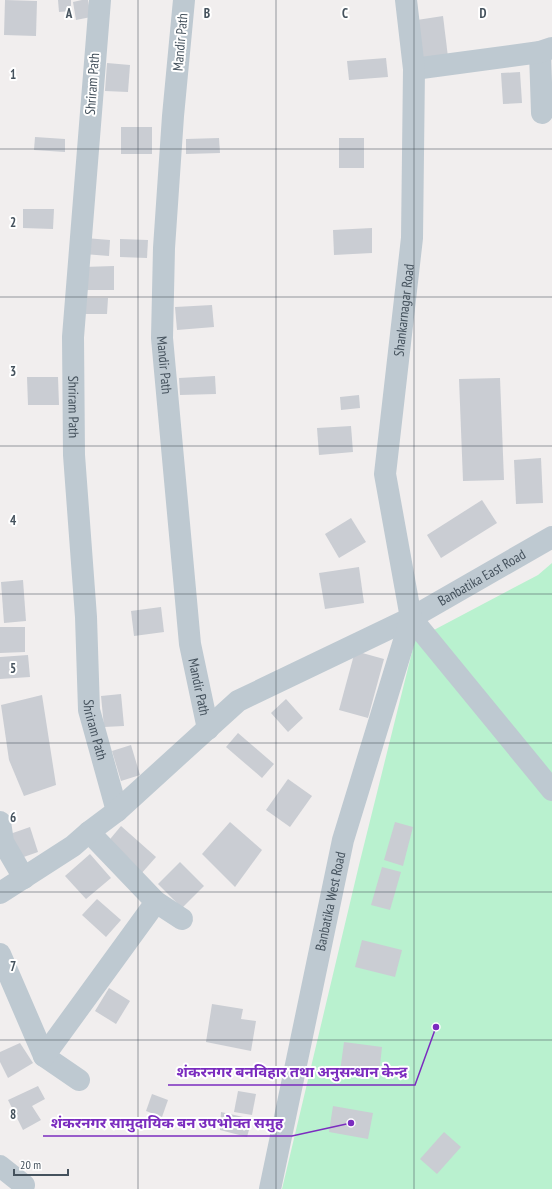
<svg xmlns="http://www.w3.org/2000/svg" width="552" height="1189" font-family="'PT Sans Narrow','Noto Sans Devanagari',sans-serif">
<style>
.green{fill:#b9f1cf}
.building{fill:#cacdd3}
.lines{fill:none;stroke-linecap:round;stroke-linejoin:round}
.minor{stroke:#bec9d1;stroke-width:22}
.grid{fill:none;stroke:#45525d;stroke-width:1;stroke-opacity:0.55}
.labels{text-anchor:middle;dominant-baseline:central;stroke-width:4;stroke-linejoin:round;paint-order:stroke}
.street-label{font-size:14px;fill:#45525d;stroke:#fff}
.grid-label{font-size:13px;text-anchor:middle;font-weight:bold;fill:#45525d;stroke:#fff;stroke-width:4;stroke-linejoin:round;paint-order:stroke}
.leader{fill:none;stroke:#7b2cbf;stroke-width:1.5}
.callout-dot{fill:#7b2cbf;stroke:#fff;stroke-width:1.5}
.callout-label{font-size:15px;text-anchor:middle;font-weight:bold;fill:#7b2cbf;stroke:#fff;stroke-width:4;stroke-linejoin:round;paint-order:stroke}
</style>
<rect width="100%" height="100%" fill="#f1eeee"/>
<path class="green" d="M552,563V1189H282L359,865L415,640L538,575Z"/>
<g class="building">
<path d="M5,0L37,1L36,36L4,35Z"/>
<path d="M58,0H71V11L59,12Z"/>
<path d="M82,0H88L91,17L76,20L73,2Z"/>
<path d="M443,16L448,57L422,60L417,20Z"/>
<path d="M386,58L388,77L349,80L347,61Z"/>
<path d="M107,63L130,65L128,92L105,91Z"/>
<path d="M520,72L522,103L503,104L501,73Z"/>
<rect x="121" y="127" width="31" height="27"/>
<path d="M35,137L65,139V152L34,150Z"/>
<path d="M219,138L220,153L186,154V139Z"/>
<rect x="339" y="138" width="25" height="30"/>
<path d="M23,209H54L53,229L23,228Z"/>
<path d="M372,228V253L334,255L333,230Z"/>
<path d="M85,238L110,240L109,256L84,254Z"/>
<path d="M120,239L148,240L147,258L120,257Z"/>
<path d="M114,266V290H84L83,267Z"/>
<path d="M82,298H108L107,314H82Z"/>
<path d="M212,305L214,327L177,330L175,307Z"/>
<path d="M215,376L216,394L180,395L179,378Z"/>
<path d="M27,377H58L59,405H28Z"/>
<path d="M500,378L504,480L463,481L459,379Z"/>
<path d="M359,395L360,408L341,410L340,397Z"/>
<path d="M351,426L353,452L319,455L317,428Z"/>
<path d="M541,458L543,503L516,504L514,460Z"/>
<path d="M482,500L497,523L441,558L427,535Z"/>
<path d="M351,518L366,542L339,558L325,534Z"/>
<path d="M359,567L364,603L325,609L319,573Z"/>
<path d="M23,580L26,621L4,623L1,582Z"/>
<path d="M161,607L164,632L134,636L131,611Z"/>
<path d="M0,627H25V652L0,653Z"/>
<path d="M355,651L384,659L368,718L339,710Z"/>
<path d="M28,655L30,677L0,679V657Z"/>
<path d="M121,694L124,726L104,727L101,696Z"/>
<path d="M42,695L56,785L24,796L9,760L1,705Z"/>
<path d="M286,699L303,718L288,732L271,713Z"/>
<path d="M238,733L274,764L262,778L226,747Z"/>
<path d="M131,745L140,775L121,781L112,751Z"/>
<path d="M288,779L312,796L290,827L266,810Z"/>
<path d="M230,822L262,850L235,887L202,854Z"/>
<path d="M395,822L413,827L403,866L384,860Z"/>
<path d="M121,826L156,857L140,875L106,844Z"/>
<path d="M30,827L38,852L18,859L10,834Z"/>
<path d="M90,854L111,878L86,899L65,876Z"/>
<path d="M180,862L204,886L182,908L158,884Z"/>
<path d="M382,867L401,872L390,910L371,905Z"/>
<path d="M97,899L121,920L106,937L82,915Z"/>
<path d="M362,940L402,950L395,977L355,967Z"/>
<path d="M109,988L130,1001L116,1024L95,1011Z"/>
<path d="M212,1004L243,1009L241,1019L256,1021L251,1051L206,1042Z"/>
<path d="M344,1042L382,1047L379,1075L340,1072Z"/>
<path d="M20,1043L33,1063L8,1078L0,1062V1052Z"/>
<path d="M38,1086L45,1099L32,1106L41,1120L23,1130L8,1100Z"/>
<path d="M238,1091L256,1094L252,1115L234,1112Z"/>
<path d="M152,1094L168,1100L162,1117L146,1111Z"/>
<path d="M333,1106L373,1113L368,1139L329,1132Z"/>
<path d="M221,1112L252,1119L247,1137L220,1130Z"/>
<path d="M444,1132L461,1147L437,1174L420,1159Z"/>
</g>
<g class="lines">
<g class="minor">
<path id="s1" d="M100,0L73,337L74,455L86,617L89,710L117,811"/>
<path id="s2" d="M184,0L173,116L164,248L162,338L190,644L208,729"/>
<path d="M540,52L542,113"/>
<path d="M414,69L540,52L552,48"/>
<path d="M411,618L552,790"/>
<path d="M0,822L3,842L24,878"/>
<path d="M89,832L156,902L182,919"/>
<path id="s3" d="M0,893L73,846L89,832L117,811L238,701L411,618L552,537"/>
<path d="M0,954L44,1056L79,1080"/>
<path d="M44,1056L156,902"/>
<path d="M0,1166L24,1185"/>
<path id="s4" d="M270,1189L343,840L411,618L385,474L412,238L414,69L406,0"/>
</g>
</g>
<path class="grid" d="M138,0V1189M276,0V1189M414,0V1189M0,149H552M0,297H552M0,446H552M0,594H552M0,743H552M0,892H552M0,1040H552"/>
<g class="labels">
<g class="street-label">
<text transform="translate(180 42) rotate(-85)">Mandir Path</text>
<text transform="translate(92 84) rotate(-86)">Shriram Path</text>
<text stroke="none"><textPath href="#s4" startOffset="900">Shankarnagar Road</textPath></text>
<text stroke="none"><textPath href="#s2" startOffset="366">Mandir Path</textPath></text>
<text stroke="none"><textPath href="#s1" startOffset="408">Shriram Path</textPath></text>
<text stroke="none"><textPath href="#s3" startOffset="580">Banbatika East Road</textPath></text>
<text stroke="none"><textPath href="#s2" startOffset="690">Mandir Path</textPath></text>
<text stroke="none"><textPath href="#s1" startOffset="732">Shriram Path</textPath></text>
<text stroke="none"><textPath href="#s4" startOffset="294">Banbatika West Road</textPath></text>
</g>
</g>
<g class="grid-label">
<text x="69" y="18">A</text>
<text x="207" y="18">B</text>
<text x="345" y="18">C</text>
<text x="483" y="18">D</text>
<text x="13" y="79">1</text>
<text x="13" y="227">2</text>
<text x="13" y="376">3</text>
<text x="13" y="525">4</text>
<text x="13" y="673">5</text>
<text x="13" y="822">6</text>
<text x="13" y="971">7</text>
<text x="13" y="1119">8</text>
</g>
<path class="leader" d="M436 1027L415 1085H168M351 1123L292 1136H43"/>
<g class="callout-dot">
<circle cx="436" cy="1027" r="4"/>
<circle cx="351" cy="1123" r="4"/>
</g>
<g class="callout-label">
<text x="292" y="1077">शंकरनगर बनविहार तथा अनुसन्धान केन्द्र</text>
<text x="167" y="1128">शंकरनगर सामुदायिक बन उपभोक्त समुह</text>
</g>
<path d="M14 1169v6h54v-6" fill="none" stroke="#45525d" stroke-width="2"/>
<text x="20" y="1169" font-size="12" fill="#45525d" stroke="#ffffff" stroke-width="3" paint-order="stroke">20 m</text>
</svg>
